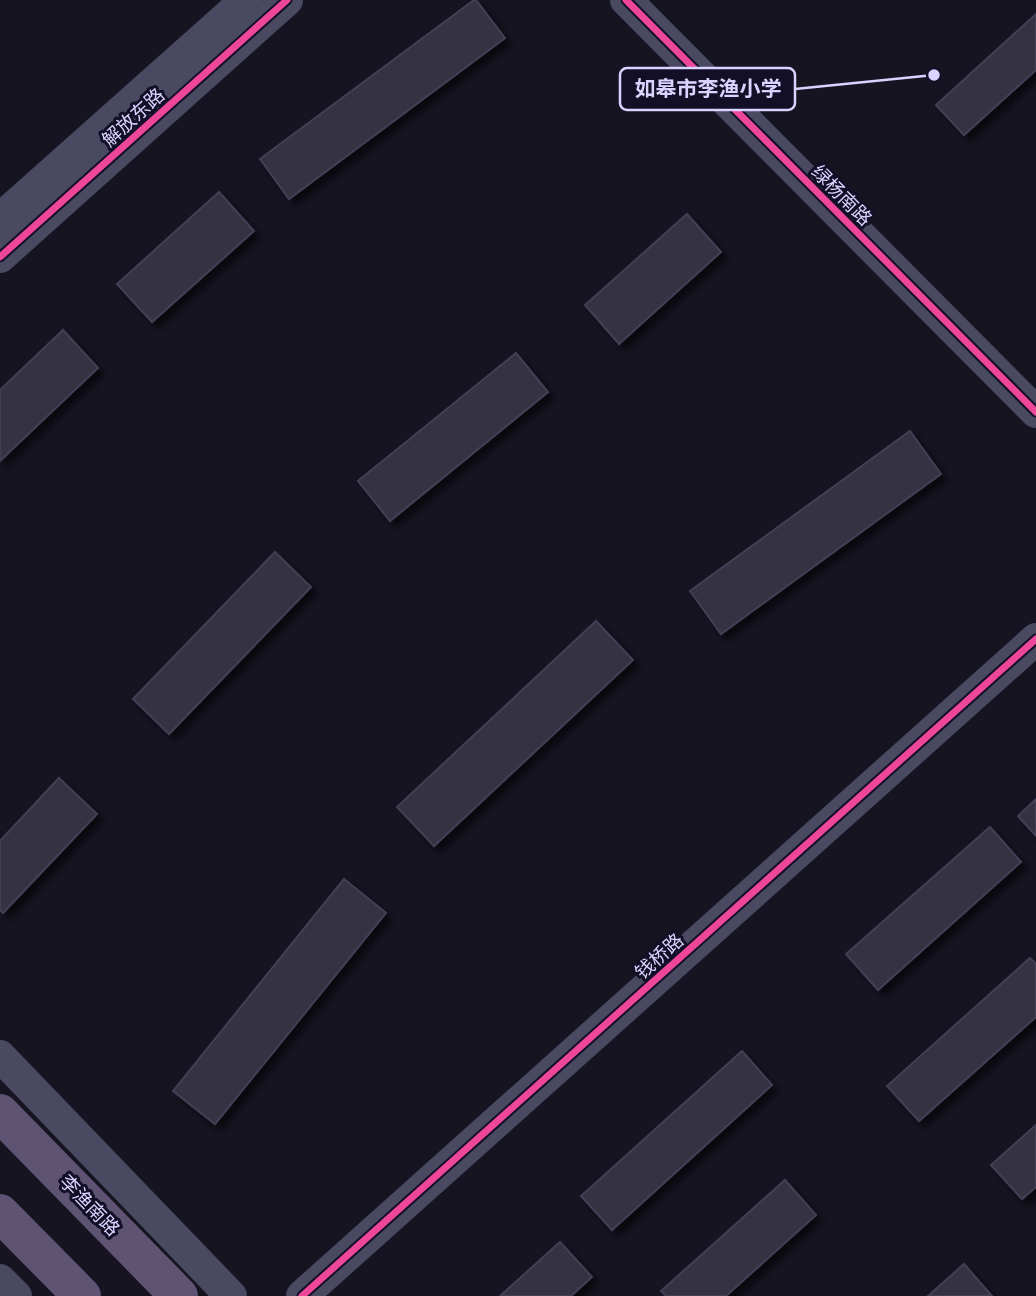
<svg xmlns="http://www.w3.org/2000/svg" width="1036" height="1296" font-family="'Archivo Narrow','Noto Sans SC',sans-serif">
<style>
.building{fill:#343243;stroke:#433f54;stroke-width:2;filter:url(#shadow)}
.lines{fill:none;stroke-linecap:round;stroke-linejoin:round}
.minor{stroke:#4a4962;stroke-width:32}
.major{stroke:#5e5373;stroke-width:38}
.cycleway-casing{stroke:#130f26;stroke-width:11}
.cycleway{stroke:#ed469a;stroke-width:7}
.labels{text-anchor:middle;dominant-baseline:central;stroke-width:6;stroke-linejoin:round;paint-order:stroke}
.street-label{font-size:19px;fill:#d9d4ff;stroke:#130f26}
.leader{fill:none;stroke:#d9d4ff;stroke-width:2.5}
.callout-dot{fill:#d9d4ff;stroke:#130f26;stroke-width:2.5}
.callout{fill:#130f26;stroke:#d9d4ff;stroke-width:2.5}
.callout-label{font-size:21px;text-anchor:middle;font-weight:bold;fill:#d9d4ff}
</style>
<defs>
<filter id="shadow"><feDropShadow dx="6" dy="6" stdDeviation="3.5" flood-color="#0009"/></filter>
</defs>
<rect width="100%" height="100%" fill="#161421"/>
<g class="building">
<path d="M474,0H476L505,38L289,199L260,159Z"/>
<path d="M1036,14V70L964,135L936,105Z"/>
<path d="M219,192L254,231L152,322L117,284Z"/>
<path d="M687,214L721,252L619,344L585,305Z"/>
<path d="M63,330L98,368L0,461V390Z"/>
<path d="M516,353L548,392L390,521L358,481Z"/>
<path d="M910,431L941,474L721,634L690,591Z"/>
<path d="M275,552L311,587L169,734L133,699Z"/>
<path d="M596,621L633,660L434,846L397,807Z"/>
<path d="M59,778L97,814L3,913L0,910V841Z"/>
<path d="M1036,799V836L1018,816Z"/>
<path d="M990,827L1021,862L878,990L846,954Z"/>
<path d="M344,879L386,913L215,1124L173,1091Z"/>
<path d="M1030,958L1036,964V1017L919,1121L887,1086Z"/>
<path d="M742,1051L772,1085L612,1230L581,1196Z"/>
<path d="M1036,1125V1187L1022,1199L991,1165Z"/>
<path d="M785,1180L816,1215L726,1296H666L661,1291Z"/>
<path d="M560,1242L592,1277L571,1296H500Z"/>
<path d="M964,1264L992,1296H928Z"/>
</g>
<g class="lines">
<g class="minor">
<path d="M626,0L1036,412"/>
<path d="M0,219L246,0"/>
<path d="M0,257L287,0"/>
<path d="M0,1056L231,1296"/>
<path d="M0,1280L16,1296"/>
<path d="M302,1296L1036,639"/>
</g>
<g class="major">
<path d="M0,1113L179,1296"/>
<path d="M0,1213L82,1296"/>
</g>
<defs>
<g id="cycleway">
<path d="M626,0L1036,412"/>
<path d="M0,257L287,0"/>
<path d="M302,1296L1036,639"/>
</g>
</defs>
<use href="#cycleway" class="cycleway-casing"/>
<use href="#cycleway" class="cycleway"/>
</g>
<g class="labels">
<g class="street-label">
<text transform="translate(133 117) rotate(-42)">解放东路</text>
<text transform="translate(842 195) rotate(45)">绿杨南路</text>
<text transform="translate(659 956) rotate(-42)">钱桥路</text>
<text transform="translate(90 1205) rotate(46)">李渔南路</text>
</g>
</g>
<path class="leader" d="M934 75L795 89"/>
<circle class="callout-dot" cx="934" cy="75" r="7"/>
<rect class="callout" x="620" y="68" width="175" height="42" rx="7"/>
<g class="callout-label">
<text x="708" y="96">如皋市李渔小学</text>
</g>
</svg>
